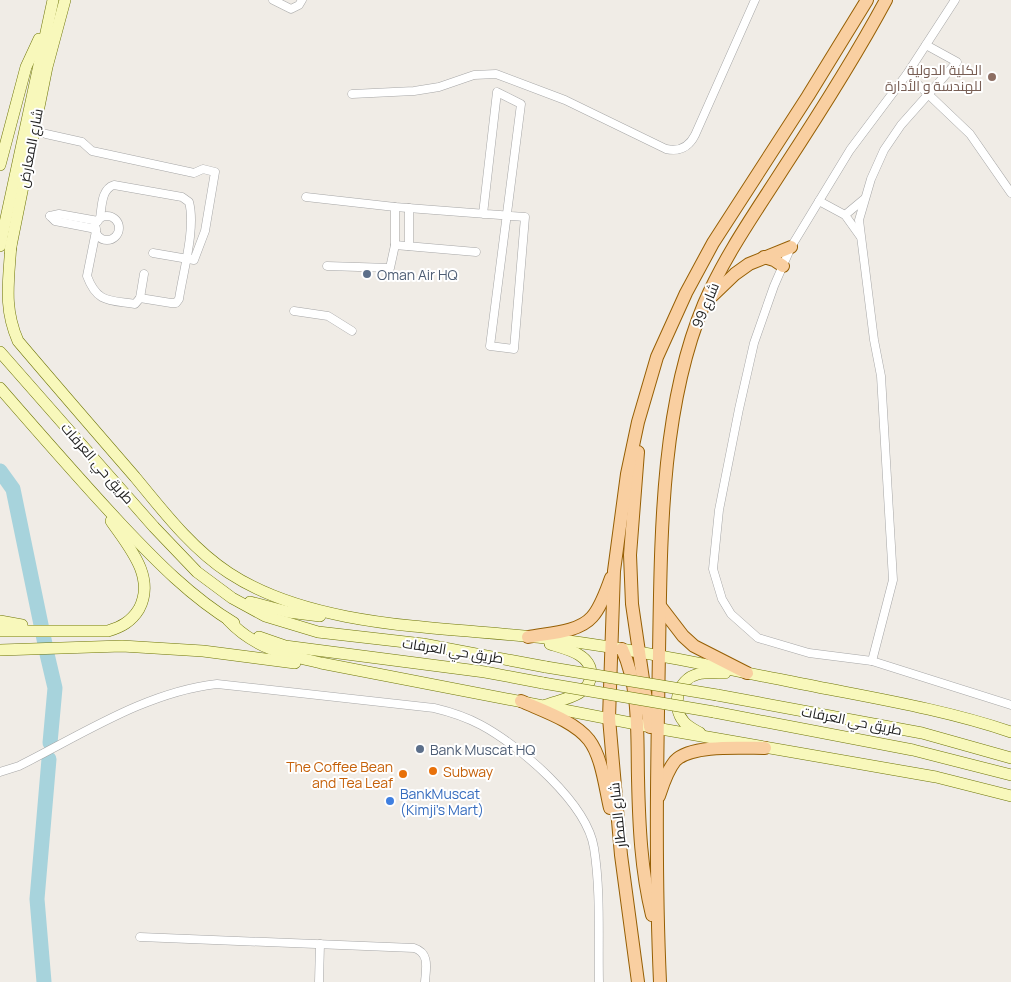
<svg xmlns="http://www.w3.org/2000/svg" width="1011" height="982" font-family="Manrope,Cairo,sans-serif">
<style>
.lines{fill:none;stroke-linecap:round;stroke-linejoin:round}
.river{stroke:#a7d3dc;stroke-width:15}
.minor-casing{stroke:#a6a6a6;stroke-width:9}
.secondary-casing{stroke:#6e7508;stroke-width:12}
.primary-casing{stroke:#965f04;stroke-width:14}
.minor{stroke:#fff;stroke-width:8}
.secondary{stroke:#f8f8bb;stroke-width:11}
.primary{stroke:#f9cfa1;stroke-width:12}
.secondary-bridge-casing{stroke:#6e7508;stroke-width:12;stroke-linecap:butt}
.secondary-bridge{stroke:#f8f8bb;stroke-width:11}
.education-dot{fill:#8d6e63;stroke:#fff;stroke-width:2}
.service-dot{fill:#5c6f8a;stroke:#fff;stroke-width:2}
.food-dot{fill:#e8710a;stroke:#fff;stroke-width:2}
.shop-dot{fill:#3f7fe0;stroke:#fff;stroke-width:2}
.labels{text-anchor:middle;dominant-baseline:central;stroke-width:4;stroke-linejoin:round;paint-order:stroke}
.education-label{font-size:14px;fill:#785e54;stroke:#fff;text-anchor:end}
.street-label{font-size:14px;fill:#1f1f1f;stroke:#fff}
.service-label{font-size:14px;fill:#4e5e75;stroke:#fff;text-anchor:start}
.food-label{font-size:14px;fill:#c56008;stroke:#fff;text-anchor:end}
.shop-label{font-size:14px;fill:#366cbe;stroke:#fff;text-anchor:start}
</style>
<rect width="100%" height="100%" fill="#f0ece6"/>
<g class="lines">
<g class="river">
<path d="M0,471L13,489L45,644"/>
<path d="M47,654L55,688L50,743"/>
<path d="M44,982L37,899L49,759"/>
</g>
<defs>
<g id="minor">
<path d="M273,0L291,9L299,5L302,0"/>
<path d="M955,0L907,74L850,150L791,247L774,286L754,343L739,409L719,510L713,569L722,599L731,614L758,638L809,653L872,661L1011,705"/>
<path d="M907,74L970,134L1011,193"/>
<path d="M352,94L414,91L439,87L474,75L496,74L565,100L666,149C679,152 689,147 695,135L755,0"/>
<path d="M46,134L82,142L92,151L194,173L203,169L215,172L205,231L194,260L153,253"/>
<path d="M306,197L395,207C438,210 482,214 525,217L514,349L490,346L521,104L497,92L483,214"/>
<path d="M819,201L845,215L860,236"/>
<path d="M845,215L863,200"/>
<path d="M50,216L59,214L98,221"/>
<path d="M50,216L55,221L96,229"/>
<circle cx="107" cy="228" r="12"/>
<path d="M100,218C102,207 101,189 114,185L182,197L189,202C196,228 183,272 179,299L176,303H171L140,298"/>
<path d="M96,231L87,276C97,303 109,300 135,304L140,298L144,274"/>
<path d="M395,245L476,252"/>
<path d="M409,246V208"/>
<path d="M327,266L390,268L395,245V207"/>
<path d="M294,311L328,316L352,331"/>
<path d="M872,661L893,580L881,376L874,340L859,220L871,179L884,150L901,125L957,62L926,45"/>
<path d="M0,772L19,766C83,734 146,692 217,684L434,708C451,712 466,717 481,725C520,746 587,803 594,848C601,892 598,938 599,982"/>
<path d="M140,937L414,948C430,953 426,968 425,982"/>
<path d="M319,982L320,944"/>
</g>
<g id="secondary">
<path d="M0,165L26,67L39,39"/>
<path d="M11,243C9,280 3,307 18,341C57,387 96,432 135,477C163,511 192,549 229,573C319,632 456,626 561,640C639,650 716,667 793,682C866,697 940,708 1011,732"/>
<path d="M0,246L53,0"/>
<path d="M10,251L47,67L65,0"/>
<path d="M0,352L154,527L197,572L232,598L265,616L318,632L423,644L546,667"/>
<path d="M0,388C40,434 80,480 122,525C156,561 191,597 234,623"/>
<path d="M250,602L288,612L320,616"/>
<path d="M228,620C254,648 285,655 321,663L667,730L936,777L1011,796"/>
<path d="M0,621L22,625"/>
<path d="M0,631H108C121,627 131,622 139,609C156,577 129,547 111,521"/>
<path d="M259,637L285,646L485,672L543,683"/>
<path d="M0,650L122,646L203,651L295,663"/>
<path d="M717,695L922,733L1011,758"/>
<path d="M546,705C557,701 569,699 579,693C586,689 591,682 591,674C591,654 566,649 550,644"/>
<path d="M714,712L913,750L1011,775"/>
<path d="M700,733C695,730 688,727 684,722C671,707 677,679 698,674C706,672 717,673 725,673"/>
</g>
<g id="primary">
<path d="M764,257L774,260L783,266"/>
<path d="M711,297L735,274L749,264L791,247"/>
<path d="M638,452L630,555L632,604L650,727"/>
<path d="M660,606L683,636L694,646L747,673"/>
<path d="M528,637C547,633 578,633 592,617C601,607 606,591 611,578"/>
<path d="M622,649C640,687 637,736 638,778C639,825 641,870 652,915"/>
<path d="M521,701C543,711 574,721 589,740C602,757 605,787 610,808"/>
<path d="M659,796C663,784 667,771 675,761C691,744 743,748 765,748"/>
<path d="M638,982L621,855L609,718L614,571L627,474L638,422L657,357L686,293L713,243L808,96L867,0"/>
<path d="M660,982C655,872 657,763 659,653C661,541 660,409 704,304C725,255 755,213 783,169C819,114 855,58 886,0"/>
</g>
</defs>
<use href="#minor" class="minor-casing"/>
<use href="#secondary" class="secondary-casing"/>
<use href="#primary" class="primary-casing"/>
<use href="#minor" class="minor"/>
<use href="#secondary" class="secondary"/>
<use href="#primary" class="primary"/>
<defs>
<g id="secondary-bridge">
<path d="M546,667L717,695"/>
<path d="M543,683L714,712"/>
</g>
</defs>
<use href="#secondary-bridge" class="secondary-bridge-casing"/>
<use href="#secondary-bridge" class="secondary-bridge"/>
</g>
<circle class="education-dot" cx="992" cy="77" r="5"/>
<g class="service-dot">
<circle cx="367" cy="274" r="5"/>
<circle cx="420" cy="749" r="5"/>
</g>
<g class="food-dot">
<circle cx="433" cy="771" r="5"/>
<circle cx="403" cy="774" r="5"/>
</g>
<circle class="shop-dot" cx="390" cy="801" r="5"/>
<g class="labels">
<g class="education-label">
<text x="982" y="69">الكلية الدولية<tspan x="982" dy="16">للهندسة و الأدارة</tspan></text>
</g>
<g class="street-label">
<text transform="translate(30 148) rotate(-79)">شارع المعارض</text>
<text transform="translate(705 305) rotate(-67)">99 شارع</text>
<text transform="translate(98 463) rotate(49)">طريق حي العرفات</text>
<text transform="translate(453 650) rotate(9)">طريق حي العرفات</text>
<text transform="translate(852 720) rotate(11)">طريق حي العرفات</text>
<text transform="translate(617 815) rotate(-96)">شارع المطار</text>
</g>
<g class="service-label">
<text x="377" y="274">Oman Air HQ</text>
<text x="430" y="749">Bank Muscat HQ</text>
</g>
<g class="food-label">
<text x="393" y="766">The Coffee Bean<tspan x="393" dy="16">and Tea Leaf</tspan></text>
<text x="443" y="771" text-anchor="start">Subway</text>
</g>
<g class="shop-label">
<text x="400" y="793">BankMuscat<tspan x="400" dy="16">(Kimji's Mart)</tspan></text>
</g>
</g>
</svg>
